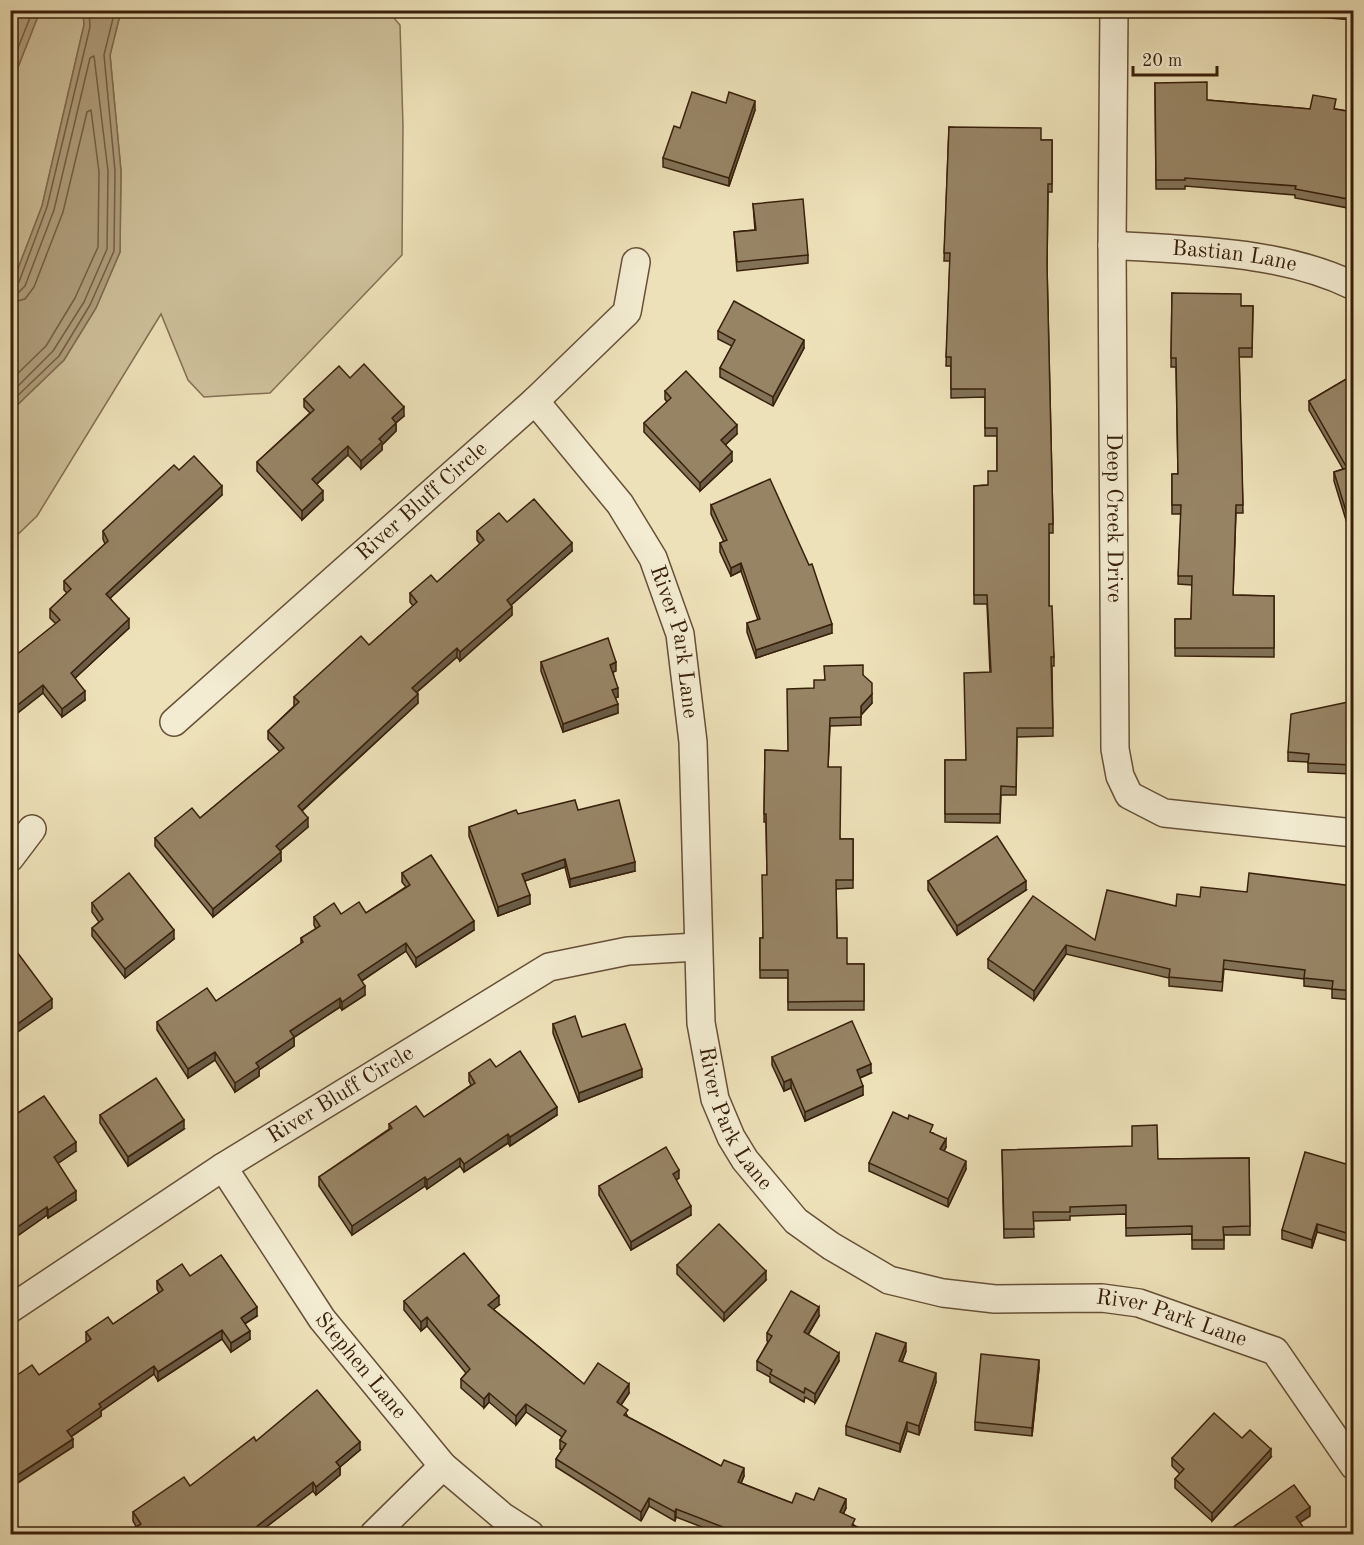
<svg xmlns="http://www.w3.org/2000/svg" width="1364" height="1545" font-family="'Old Standard TT',serif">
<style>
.green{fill:#cec09b;stroke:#847053;stroke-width:1.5}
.water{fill:#b09f7e;stroke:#806c50;stroke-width:1.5}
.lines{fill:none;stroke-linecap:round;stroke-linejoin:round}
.shore{stroke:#746044;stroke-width:1.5}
.minor-casing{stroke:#665036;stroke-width:30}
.minor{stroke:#f3ecd2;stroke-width:27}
.wall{fill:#827257;stroke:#39200b;stroke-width:1.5}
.shaded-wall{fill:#6a5c47;stroke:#39200b;stroke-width:1.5}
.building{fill:#978465;stroke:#39200b;stroke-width:1.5}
.labels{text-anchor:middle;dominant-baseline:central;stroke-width:4.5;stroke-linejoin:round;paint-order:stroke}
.street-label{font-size:22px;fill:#39200b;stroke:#f3ecd2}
</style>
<rect width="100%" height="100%" fill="#ede1b9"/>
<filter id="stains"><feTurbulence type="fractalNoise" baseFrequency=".00333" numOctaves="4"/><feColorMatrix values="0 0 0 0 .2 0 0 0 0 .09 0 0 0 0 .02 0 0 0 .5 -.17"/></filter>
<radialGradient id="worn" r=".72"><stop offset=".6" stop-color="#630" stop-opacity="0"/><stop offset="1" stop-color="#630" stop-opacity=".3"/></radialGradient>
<g class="green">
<path d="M40,11H83L84,25L42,206L11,287V85Z"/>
<path d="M121,11H388L400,25L403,126L402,255L270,393L204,397L188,380L161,314L37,516L11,541V411L64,360L96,308L120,252L121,171L110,55Z"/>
</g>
<g class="water">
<path d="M11,10L40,11L11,85L10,11Z"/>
<path d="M83,11H121L110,55L121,171L120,252L96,308L64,360L11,411V287L42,206L84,25Z"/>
</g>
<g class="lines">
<g class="shore">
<path d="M10,68L33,10"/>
<path d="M10,286L19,282L47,207L90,27L89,10"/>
<path d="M10,294L19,292L25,286L54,210L90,58L94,56L108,171L107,249L84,302L53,351L10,394"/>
<path d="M10,303L25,299L34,287L63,212L87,112L91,110L99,172L98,247L75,298L46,346L10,381"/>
<path d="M10,403L59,356L90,305L114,251L115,171L104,55L115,10"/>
</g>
<defs>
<g id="minor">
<path id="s1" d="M1114,10L1112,245L1115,749L1120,776L1129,795L1164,813L1354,833"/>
<path id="s2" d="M1112,245C1192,251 1280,250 1354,286"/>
<path id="s3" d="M535,401L620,504L653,558L680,634L693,742L701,1023L715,1099L731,1137L745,1160L796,1221L831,1246L889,1280L943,1293L995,1299L1102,1298L1139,1303L1275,1351L1354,1466"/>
<path id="s4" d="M174,722L535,401L627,312L636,262"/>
<path d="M10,858L32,829"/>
<path id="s5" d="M223,1167L322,1319L443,1466L502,1516L530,1534"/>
<path id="s6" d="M10,1309L223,1167L549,967L628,951L697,947"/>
<path d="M374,1534L443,1466"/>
</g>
</defs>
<use href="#minor" class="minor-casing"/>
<use href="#minor" class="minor"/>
</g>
<g class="wall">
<path d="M1265,10H1353V20L1265,13Z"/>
<path d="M1155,83L1207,100L1310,109H1336L1353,112L1348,208L1295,198V195L1185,186V189H1156Z"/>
<path d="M726,103L755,110L729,186L663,167V158L680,128Z"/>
<path d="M949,127L1041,140H1052V192H1048L1047,267L1053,524V533H1049V606L1054,657V666H1052L1053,736L1017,737L1016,795H1001L1000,823L945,822V760H966L990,672L987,604H974V486L988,485L997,471V436H985V397L951,398V366H946L950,261H944Z"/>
<path d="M753,204L808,255V263L737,271L734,232L755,230Z"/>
<path d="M1172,293L1241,306H1253L1252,357H1239L1243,513H1236L1233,595L1274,596V657L1175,656V619H1191L1192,585L1178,584L1181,514H1172V474H1178L1176,367H1171Z"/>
<path d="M718,331L804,348L773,406L720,377V368L732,346L718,339Z"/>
<path d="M1353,375L1350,533L1334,481V472L1343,469L1309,410V401Z"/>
<path d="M350,378L404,416L396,423V431L382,445V450L361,469L348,455L317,484L323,500L302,520L257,471V462L310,413L304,407V399Z"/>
<path d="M665,391L737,434L725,445L732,461L700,491L644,432V423L667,402L665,399Z"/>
<path d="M179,470L222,495L110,598L129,628L75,678L85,700L62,717L43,693L10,719V660L56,624L50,618V609L67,593L64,590V581L105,544L103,539V531Z"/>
<path d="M711,505L832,633L756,658L747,632V623L758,620L741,571L731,576L720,552V543L724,542L711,514Z"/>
<path d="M507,522L572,551L511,605L512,615L460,661L457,657L416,693L418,703L302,811L308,827L280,851L281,861L213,917L155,846V838L200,818L280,752L268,739V731L294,706V697L369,645L413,606L410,602V593L437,582L480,544L477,540V531Z"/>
<path d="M541,662L616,671L613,672L618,697L615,698L618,713L563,732L541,671Z"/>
<path d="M863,675L872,703L861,715V725L830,726L828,767L840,839H853V888L836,889L837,938L847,964H864V1010H788V978H760V938H763L767,875L766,822H764L765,750L788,751L824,680Z"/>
<path d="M1353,701V774L1308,772V762L1288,761V752Z"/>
<path d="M578,810L635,871L570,887L565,867L525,881L530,904L498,916L469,836V827L518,814Z"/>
<path d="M402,873L474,930L416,967L406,951L362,981L365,995L342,1010L340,1007L294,1037V1046L259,1070V1076L235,1092L215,1060L188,1078L157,1030V1022L216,1001L301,944V938L316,929L314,925V917L341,914L366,913L406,887L402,882Z"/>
<path d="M928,881L1026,890L957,935L928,890Z"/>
<path d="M1353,886V1000L1332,998V989L1304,986V979L1224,969L1222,991L1169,986V978L1066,954L1034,1000L988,968V959L1095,940L1176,906L1200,897L1247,892Z"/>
<path d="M92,903L174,939L125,978L92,936V928L99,922L92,912Z"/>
<path d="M553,1024L582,1037L642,1077L579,1102L553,1033Z"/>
<path d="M772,1057L871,1073L860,1078L863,1095L805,1121L791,1088L784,1091L772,1065Z"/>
<path d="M496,1067L557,1115L510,1146L508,1143L464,1172L460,1166L427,1189L425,1186L352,1235L319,1186V1177L389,1129V1124L424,1117L471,1085L469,1081V1073Z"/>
<path d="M100,1115L184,1129L128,1166L100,1123Z"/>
<path d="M10,1118L76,1151L58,1163L76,1200L48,1218L47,1215L10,1241Z"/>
<path d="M933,1133L946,1147L944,1151L966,1169L948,1207L869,1171V1163Z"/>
<path d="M1002,1150L1158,1159L1249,1158L1250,1235H1224V1249H1192V1234L1126,1236V1214L1070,1216V1220L1033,1221L1034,1237L1004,1238Z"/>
<path d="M1353,1166V1243L1317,1232L1312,1248L1282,1239V1230Z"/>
<path d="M679,1178L676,1180L691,1215L631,1250L599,1195V1186Z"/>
<path d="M677,1265L766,1280L724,1321L677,1274Z"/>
<path d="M190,1276L257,1316L245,1324L250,1339L231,1352L222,1339L158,1381L154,1374L101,1411V1416L71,1437L73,1447L39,1375L87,1342L86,1341V1332L113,1324L159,1293L157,1289V1281Z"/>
<path d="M404,1301L499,1305L493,1309L584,1384L629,1393L621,1405L628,1417L721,1466L744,1476L741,1483L792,1503L814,1500L846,1508L843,1514L855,1526L875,1534H720L676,1517L675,1521L649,1506L641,1521L556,1467V1459L562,1450L560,1449V1440L562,1437L526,1412L516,1425L489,1402L484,1408L461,1388V1379L466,1373L427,1326L421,1331L404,1310Z"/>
<path d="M819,1316L808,1335L839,1361L815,1403L805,1397L804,1402L770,1382V1377L757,1370V1361L768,1342L767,1341V1333Z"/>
<path d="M906,1351L902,1362L936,1382L919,1435L907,1431L900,1452L846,1435V1426Z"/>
<path d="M1039,1368L1032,1436L975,1430V1422Z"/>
<path d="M256,1441L360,1450L340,1467V1475L316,1495L313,1491L257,1534H124L136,1526L133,1521V1512L190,1486Z"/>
<path d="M1271,1457L1212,1521L1175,1488V1479L1180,1474L1172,1466V1458Z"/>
</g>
<g class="shaded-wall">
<path d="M755,101V110L729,186V178Z"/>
<path d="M1353,167V175L1348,208V199Z"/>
<path d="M804,340V348L773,406V397Z"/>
<path d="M404,407V416L392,426V418Z"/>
<path d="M396,423V431L382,445V450L361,469V461L379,439Z"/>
<path d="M737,425V434L721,449V440Z"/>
<path d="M348,446V455L312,488V479Z"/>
<path d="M732,452V461L700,491V483Z"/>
<path d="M222,486V495L106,602V594Z"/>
<path d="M323,491V500L302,520V511Z"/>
<path d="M1353,523V531L1350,533V524Z"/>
<path d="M572,543V551L507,609V600Z"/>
<path d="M741,563V571L731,576V568Z"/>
<path d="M512,607V615L460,661V652Z"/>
<path d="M129,619V628L71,682V673Z"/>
<path d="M832,624V633L756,658V650Z"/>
<path d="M457,648V657L412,696V688Z"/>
<path d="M616,662V671L610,673V665Z"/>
<path d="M43,685V693L10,719V711Z"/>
<path d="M618,688V697L612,699V690Z"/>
<path d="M85,691V700L62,717V709Z"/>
<path d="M418,694V703L298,814V806Z"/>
<path d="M872,694V703L861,715V706Z"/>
<path d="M618,704V713L563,732V724Z"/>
<path d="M308,818V827L276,854V846Z"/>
<path d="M281,852V861L213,917V909Z"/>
<path d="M565,859V867L522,882V874Z"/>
<path d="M635,862V871L570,887V879Z"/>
<path d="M1026,881V890L957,935V926Z"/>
<path d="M530,895V904L498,916V907Z"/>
<path d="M474,921V930L416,967V958Z"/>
<path d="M174,930V939L125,978V969Z"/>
<path d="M406,943V951L358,983V975Z"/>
<path d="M1066,945V954L1034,1000V991Z"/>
<path d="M365,986V995L342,1010V1002Z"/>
<path d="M340,998V1007L290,1040V1031Z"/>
<path d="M52,999V1008L12,1036V1028Z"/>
<path d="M294,1037V1046L259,1070V1076L235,1092V1083L256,1063Z"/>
<path d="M215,1052V1060L188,1078V1069Z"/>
<path d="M871,1064V1073L857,1079V1070Z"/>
<path d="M642,1069V1077L579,1102V1093Z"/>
<path d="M791,1079V1088L784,1091V1082Z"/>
<path d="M863,1086V1095L805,1121V1112Z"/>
<path d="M557,1107V1115L510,1146V1137Z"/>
<path d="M184,1120V1129L128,1166V1157Z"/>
<path d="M508,1134V1143L464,1172V1164Z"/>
<path d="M946,1139V1147L940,1158V1149Z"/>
<path d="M76,1142V1151L54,1166V1157Z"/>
<path d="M460,1158V1166L427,1189V1180Z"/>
<path d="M966,1161V1169L948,1207V1199Z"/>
<path d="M679,1170V1178L673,1182V1174Z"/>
<path d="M425,1177V1186L352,1235V1226Z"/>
<path d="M76,1191V1200L48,1218V1210Z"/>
<path d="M691,1206V1215L631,1250V1242Z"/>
<path d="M47,1207V1215L10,1241V1232Z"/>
<path d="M1317,1224V1232L1312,1248V1240Z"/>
<path d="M766,1271V1280L724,1321V1313Z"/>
<path d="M499,1296V1305L488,1314V1305Z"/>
<path d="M257,1307V1316L241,1326V1318Z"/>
<path d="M819,1307V1316L804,1341V1332Z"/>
<path d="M427,1317V1326L421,1331V1322Z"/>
<path d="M222,1330V1339L158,1381V1372Z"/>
<path d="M250,1331V1339L231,1352V1343Z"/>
<path d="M906,1343V1351L899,1370V1361Z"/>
<path d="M839,1353V1361L815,1403V1394Z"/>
<path d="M1039,1360V1368L1032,1436V1428Z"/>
<path d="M154,1366V1374L101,1411V1416L67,1439V1431L99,1404Z"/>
<path d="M936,1373V1382L919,1435V1426Z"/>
<path d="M629,1384V1393L617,1411V1402Z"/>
<path d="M489,1393V1402L484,1408V1399Z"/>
<path d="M526,1404V1412L516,1425V1416Z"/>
<path d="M907,1422V1431L900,1452V1444Z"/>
<path d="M73,1439V1447L10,1488V1480Z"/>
<path d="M360,1442V1450L340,1467V1475L316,1495V1487L336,1462Z"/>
<path d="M1271,1449V1457L1212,1521V1513Z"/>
<path d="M744,1468V1476L738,1490V1482Z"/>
<path d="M313,1482V1491L257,1534H251V1531Z"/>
<path d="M649,1498V1506L641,1521V1512Z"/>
<path d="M846,1499V1508L840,1521V1512Z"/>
<path d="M1310,1507V1516L1296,1525V1517Z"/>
<path d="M676,1509V1517L675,1521V1512Z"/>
<path d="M249,1529V1534H241Z"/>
</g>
<g class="building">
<path d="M1207,82V100L1310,109L1313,95L1336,99L1334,109L1353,112V167L1348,199L1295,189L1296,186L1185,178V180H1156L1155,83Z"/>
<path d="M692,92L726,103L729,92L755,101L729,178L663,158L674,126L680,128Z"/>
<path d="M949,127L1041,128V140H1052V184H1048L1047,265L1053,524H1049V606H1052L1054,657H1051L1053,728H1017L1016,787L1001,786L1000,814H945V760H966L964,673L991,672L987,595H974V486L988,485V471H997V428H985V389H951V357H946L950,253H944Z"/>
<path d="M803,199L808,255L737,262L734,232L756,230L753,204Z"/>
<path d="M1172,293L1241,294V306H1253L1252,348H1239L1243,505H1236L1233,595L1274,596V648H1175V619H1191L1192,576H1178L1181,505H1172V474H1178L1176,358H1171Z"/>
<path d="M734,301L804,340L773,397L720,368L735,340L718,331Z"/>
<path d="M364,364L404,407L392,418L396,423L379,439L382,442L361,461L348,446L312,479L323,491L302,511L257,462L314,410L304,399L339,366L350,378Z"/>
<path d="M686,371L737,425L721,440L732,452L700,483L644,423L671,398L665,391Z"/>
<path d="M1353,375V523L1350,524L1334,472L1347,468L1309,401Z"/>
<path d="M194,456L222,486L106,594L129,619L71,673L85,691L62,709L43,685L10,711V660L60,620L50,609L71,589L64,581L108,541L103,531L174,465L179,470Z"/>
<path d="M770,479L809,565L812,564L832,624L756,650L747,623L760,619L741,563L731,568L720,543L727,540L711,505Z"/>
<path d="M534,499L572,543L507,600L512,607L460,652L457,648L412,688L418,694L298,806L308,818L276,846L281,852L213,909L155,838L192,808L200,818L284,748L268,731L299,702L294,697L361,636L369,645L417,602L410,593L431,575L437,582L484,540L477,531L499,513L507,522Z"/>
<path d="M608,638L616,662L610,665L618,688L612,690L618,704L563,724L541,662Z"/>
<path d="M863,665V675L872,683V694L861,706V717L830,718L828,767H841L840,839H853V880H836L837,938H847V964H864V1001L788,1002V970H760V938H763L762,875H767L766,814H764L765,750L788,751L787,689L814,688V680H825L824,666Z"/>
<path d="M1353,701V765L1308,763L1309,754L1288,752L1291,714Z"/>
<path d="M575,800L578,810L619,800L635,862L570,879L565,859L522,874L530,895L498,907L469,827L516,810L518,814Z"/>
<path d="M997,836L1026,881L957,926L928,881Z"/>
<path d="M431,855L474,921L416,958L406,943L358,975L365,986L342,1002L340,998L290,1031L294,1037L256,1063L259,1067L235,1083L215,1052L188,1069L157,1022L207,988L216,1001L303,942L301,938L320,926L314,917L334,903L341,914L359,902L366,913L410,885L402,873Z"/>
<path d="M129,873L174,930L125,969L92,928L103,919L92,903Z"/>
<path d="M1249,873L1353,886V991L1332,989L1333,981L1304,978L1305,970L1224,960L1222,982L1169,977L1170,969L1066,945L1034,991L988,959L1033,896L1095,940L1107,890L1176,906L1177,894L1200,897L1201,887L1247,892Z"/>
<path d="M14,948L52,999L12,1028L10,1026V950Z"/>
<path d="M575,1016L582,1037L625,1024L642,1069L579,1093L553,1024Z"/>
<path d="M852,1021L871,1064L857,1070L863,1086L805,1112L791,1079L784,1082L772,1057Z"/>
<path d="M520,1051L557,1107L510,1137L508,1134L464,1164L460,1158L427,1180L425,1177L352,1226L319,1177L392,1128L389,1124L416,1106L424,1117L475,1083L469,1073L490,1059L496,1067Z"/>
<path d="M156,1078L184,1120L128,1157L100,1115Z"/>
<path d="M44,1096L76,1142L54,1157L76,1191L48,1210L47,1207L10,1232V1159L13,1157L10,1153V1118Z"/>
<path d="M893,1112L908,1119L909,1115L933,1125L930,1132L946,1139L940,1149L966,1161L948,1199L869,1163Z"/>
<path d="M1157,1125L1158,1159L1249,1158L1250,1226L1223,1227L1224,1240H1192V1226L1126,1228V1205L1070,1207V1212H1033L1034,1229H1004L1002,1150L1132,1146V1126Z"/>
<path d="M666,1147L679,1170L673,1174L691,1206L631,1242L599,1186Z"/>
<path d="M1305,1152L1353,1166V1235L1317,1224L1312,1240L1282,1230Z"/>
<path d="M719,1224L766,1271L724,1313L677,1265Z"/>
<path d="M464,1253L499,1296L488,1305L584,1384L598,1363L629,1384L617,1402L628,1410L624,1415L721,1466L724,1460L744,1468L738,1482L792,1503L796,1493L814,1500L819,1488L846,1499L840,1512L855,1519L852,1525L875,1534H725L728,1529L676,1509L675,1512L649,1498L641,1512L556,1459L566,1444L560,1440L566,1431L526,1404L516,1416L489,1393L484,1399L461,1379L470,1369L427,1317L421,1322L404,1301Z"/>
<path d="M221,1255L257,1307L241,1318L250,1331L231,1343L222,1330L158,1372L154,1366L99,1404L101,1407L67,1431L73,1439L10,1480V1380L32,1365L39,1375L91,1339L86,1332L108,1317L113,1324L163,1290L157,1281L182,1264L190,1276Z"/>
<path d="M791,1291L819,1307L804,1332L839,1353L815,1394L805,1388L804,1393L770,1374L772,1370L757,1361L772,1336L767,1333Z"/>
<path d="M876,1333L906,1343L899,1361L936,1373L919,1426L907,1422L900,1444L846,1426Z"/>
<path d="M981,1354L1039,1360L1032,1428L975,1422Z"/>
<path d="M317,1390L360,1442L336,1462L340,1467L316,1487L313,1482L251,1531L249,1529L241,1534H124L141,1524L133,1512L184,1477L190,1486L254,1437L256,1441Z"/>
<path d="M1214,1413L1242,1438L1250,1430L1271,1449L1212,1513L1175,1479L1184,1469L1172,1458Z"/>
<path d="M1294,1485L1310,1507L1296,1517L1308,1534H1223Z"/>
</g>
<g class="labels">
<g class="street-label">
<text stroke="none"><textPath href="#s2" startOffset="123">Bastian Lane</textPath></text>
<text stroke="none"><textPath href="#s4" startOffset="332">River Bluff Circle</textPath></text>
<text stroke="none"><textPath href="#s1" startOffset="508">Deep Creek Drive</textPath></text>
<text stroke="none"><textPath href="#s3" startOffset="284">River Park Lane</textPath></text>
<text stroke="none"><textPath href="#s6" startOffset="394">River Bluff Circle</textPath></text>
<text stroke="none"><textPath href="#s3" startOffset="770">River Park Lane</textPath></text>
<text stroke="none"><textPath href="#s3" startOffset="1290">River Park Lane</textPath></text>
<text stroke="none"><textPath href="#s5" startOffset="242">Stephen Lane</textPath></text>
</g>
</g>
<rect width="1364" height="1545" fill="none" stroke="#ede1b9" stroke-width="36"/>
<rect x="12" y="12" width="1340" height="1521" fill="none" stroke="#39200b" stroke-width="3"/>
<rect x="18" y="18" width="1328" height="1509" fill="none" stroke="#39200b" stroke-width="1.5"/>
<path d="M1133 66v9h84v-9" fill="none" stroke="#39200b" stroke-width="3"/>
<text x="1142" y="66" font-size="18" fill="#39200b" stroke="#f3ecd2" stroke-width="4.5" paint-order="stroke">20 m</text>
<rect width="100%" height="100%" filter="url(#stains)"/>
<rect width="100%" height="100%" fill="url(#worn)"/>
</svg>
